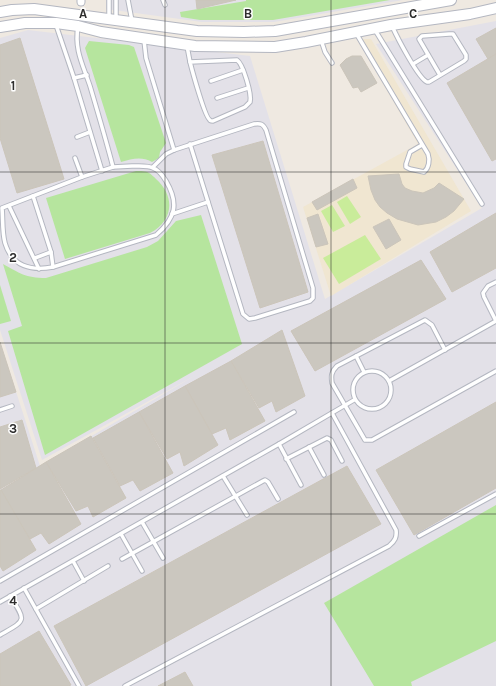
<svg xmlns="http://www.w3.org/2000/svg" width="496" height="686" font-family="Karla,sans-serif">
<style>
.industrial{fill:#e3e1e8}
.education{fill:#f0e6d1}
.green{fill:#b6e59e}
.pitch{fill:#c9ec9a}
.building{fill:#cbc7bf;stroke:#cbc5ba}
.lines{fill:none;stroke-linecap:round;stroke-linejoin:round}
.lane-casing{stroke:#b4b7c1;stroke-width:5.5}
.street-casing{stroke:#b4b7c1;stroke-width:9}
.secondary-casing{stroke:#b4b7c1;stroke-width:12}
.lane{stroke:#fff;stroke-width:3.5}
.street{stroke:#fff;stroke-width:7}
.secondary{stroke:#fff;stroke-width:10}
.grid{fill:none;stroke:#2e2e2e;stroke-width:1;stroke-opacity:0.55}
.grid-label{font-size:13px;text-anchor:middle;font-weight:bold;fill:#2e2e2e;stroke:#fff;stroke-width:3;stroke-linejoin:round;paint-order:stroke}
</style>
<rect width="100%" height="100%" fill="#efe9e1"/>
<g class="industrial">
<path d="M106,0H403L274,22H202L106,9Z"/>
<path d="M496,21V686H0V342L40,466L196,375L42,460L0,330V38L28,30L250,56L325,299L482,208L376,44Z"/>
</g>
<path class="education" d="M357,39H371L471,211L331,296L303,207L418,144Z"/>
<g class="green">
<path d="M246,0H390L273,20H200L181,17L180,12L246,1Z"/>
<path d="M89,41L129,45L134,47L166,143L160,152L159,158L152,162C141,156 132,159 121,162L85,48Z"/>
<path d="M136,171C140,171 146,171 149,173C151,174 154,177 156,179C176,197 173,221 150,233L65,259L46,198Z"/>
<path d="M201,215L242,344L45,455L8,331L22,326L3,264C20,273 25,278 46,278L147,247L158,241L176,221Z"/>
<path d="M0,285L11,321L0,324Z"/>
<path d="M496,505V641L411,682L412,686H374L324,603Z"/>
</g>
<g class="pitch">
<path d="M347,196L361,217L350,224L337,202Z"/>
<path d="M332,205L345,226L333,232L321,211Z"/>
<path d="M365,235L381,259L339,284L323,258Z"/>
</g>
<g class="building">
<path d="M196,0H236L197,9Z"/>
<path d="M496,28V54L488,59L476,39Z"/>
<path d="M20,38L64,179L17,193L0,138V45Z"/>
<path d="M496,54V159L492,161L447,83Z"/>
<path d="M352,56H361L377,83L361,92L358,87L353,88L340,65L346,59Z"/>
<path d="M263,141L308,292L260,308L212,155Z"/>
<path d="M399,174L402,184L405,188L412,191L423,193L434,188L439,183L464,199L454,211L446,217L436,222L418,225L397,219L387,213L380,207L375,200L371,190L368,176Z"/>
<path d="M353,179L357,188L317,210L312,202Z"/>
<path d="M496,213V268L452,292L430,252Z"/>
<path d="M318,214L328,244L316,247L307,218Z"/>
<path d="M389,219L401,240L386,249L373,227Z"/>
<path d="M421,260L446,299L315,371L291,331Z"/>
<path d="M282,330L305,396L276,412L272,401L259,408L231,361Z"/>
<path d="M0,342L16,392L0,397Z"/>
<path d="M231,361L265,421L230,440L226,428L212,434L185,386Z"/>
<path d="M185,386L218,445L184,466L180,452L167,459L139,412Z"/>
<path d="M496,402V488L414,535L376,470Z"/>
<path d="M139,412L173,473L140,491L133,480L120,486L93,438Z"/>
<path d="M22,420L36,468L0,489V427Z"/>
<path d="M91,436L126,498L93,517L88,506L76,511L46,462Z"/>
<path d="M46,462L81,524L49,544L41,533L30,539L1,490Z"/>
<path d="M347,466L381,524L86,686L54,626Z"/>
<path d="M0,490H1L36,550L3,571L0,566Z"/>
<path d="M39,631L71,685L68,686H0V654Z"/>
<path d="M185,672L193,686H158Z"/>
</g>
<g class="lines">
<defs>
<g id="lane">
<path d="M109,0V17"/>
<path d="M116,0V19"/>
<path d="M128,0L132,21"/>
<path d="M163,0L165,5"/>
<path d="M56,25L74,78L102,171"/>
<path d="M78,26C74,50 83,65 90,86C98,113 106,140 113,167"/>
<path d="M392,26C397,37 418,78 427,82H429L464,61L466,59V55L453,34H449L422,36L419,39L440,75"/>
<path d="M375,30L482,204"/>
<path d="M356,33L428,154C430,160 429,168 424,172L410,169L406,167V164L410,152L422,145"/>
<path d="M144,40L146,58L174,150"/>
<path d="M321,40L325,52L332,63"/>
<path d="M187,46L190,62"/>
<path d="M237,60C243,64 252,94 250,102L245,107L213,121C212,121 210,121 210,120C205,118 192,70 190,62Z"/>
<path d="M413,64L428,55"/>
<path d="M74,78L87,75"/>
<path d="M211,81L243,70"/>
<path d="M217,98L248,88"/>
<path d="M77,137L90,132"/>
<path d="M75,158L82,177"/>
<path d="M132,166C138,166 148,165 153,168C159,170 163,176 166,181C179,203 176,218 156,235L53,267C32,271 12,267 5,243C2,232 3,219 2,208L82,177L113,167Z"/>
<path d="M153,167L166,154L174,150L254,124C261,123 263,124 266,130L313,288V298L310,301L255,318L249,319L243,314L190,144"/>
<path d="M33,196L51,252L53,267"/>
<path d="M9,206L39,269"/>
<path d="M172,214L208,202"/>
<path d="M35,258L51,252"/>
<path d="M496,282L488,286L483,293L484,297L496,321"/>
<path d="M445,350L432,325L425,320L337,366C331,372 331,376 332,383L365,440H372L496,371"/>
<path d="M356,356L364,372"/>
<circle cx="372" cy="390" r="19"/>
<path d="M389,381L496,321"/>
<path d="M0,410L12,406"/>
<path d="M279,444L301,485"/>
<path d="M309,447L324,475"/>
<path d="M286,459L327,438L331,440L342,461"/>
<path d="M223,476L247,515"/>
<path d="M142,522L163,558"/>
<path d="M121,534L142,571"/>
<path d="M419,536L496,494"/>
<path d="M122,559L263,481L265,480L268,482L278,499"/>
<path d="M73,561L84,581"/>
<path d="M0,581L294,412"/>
<path d="M24,588L79,686"/>
<path d="M0,602L279,444L354,400"/>
<path d="M36,609L108,566"/>
<path d="M0,635C26,620 27,622 10,596"/>
<path d="M125,686L389,546C395,541 397,537 396,530L332,413"/>
</g>
<path id="street" d="M81,0V2"/>
<g id="secondary">
<path d="M0,12L12,10L34,9L197,31L244,32L275,31L451,0"/>
<path d="M0,27L25,23H56L78,26L101,32L195,46L275,47L306,42L391,25L470,14L496,8"/>
</g>
</defs>
<use href="#lane" class="lane-casing"/>
<use href="#street" class="street-casing"/>
<use href="#secondary" class="secondary-casing"/>
<use href="#lane" class="lane"/>
<use href="#street" class="street"/>
<use href="#secondary" class="secondary"/>
</g>
<path class="grid" d="M165,0V686M331,0V686M0,172H496M0,343H496M0,514H496"/>
<g class="grid-label">
<text x="83" y="18">A</text>
<text x="248" y="18">B</text>
<text x="413" y="18">C</text>
<text x="13" y="90">1</text>
<text x="13" y="262">2</text>
<text x="13" y="433">3</text>
<text x="13" y="605">4</text>
</g>
</svg>
